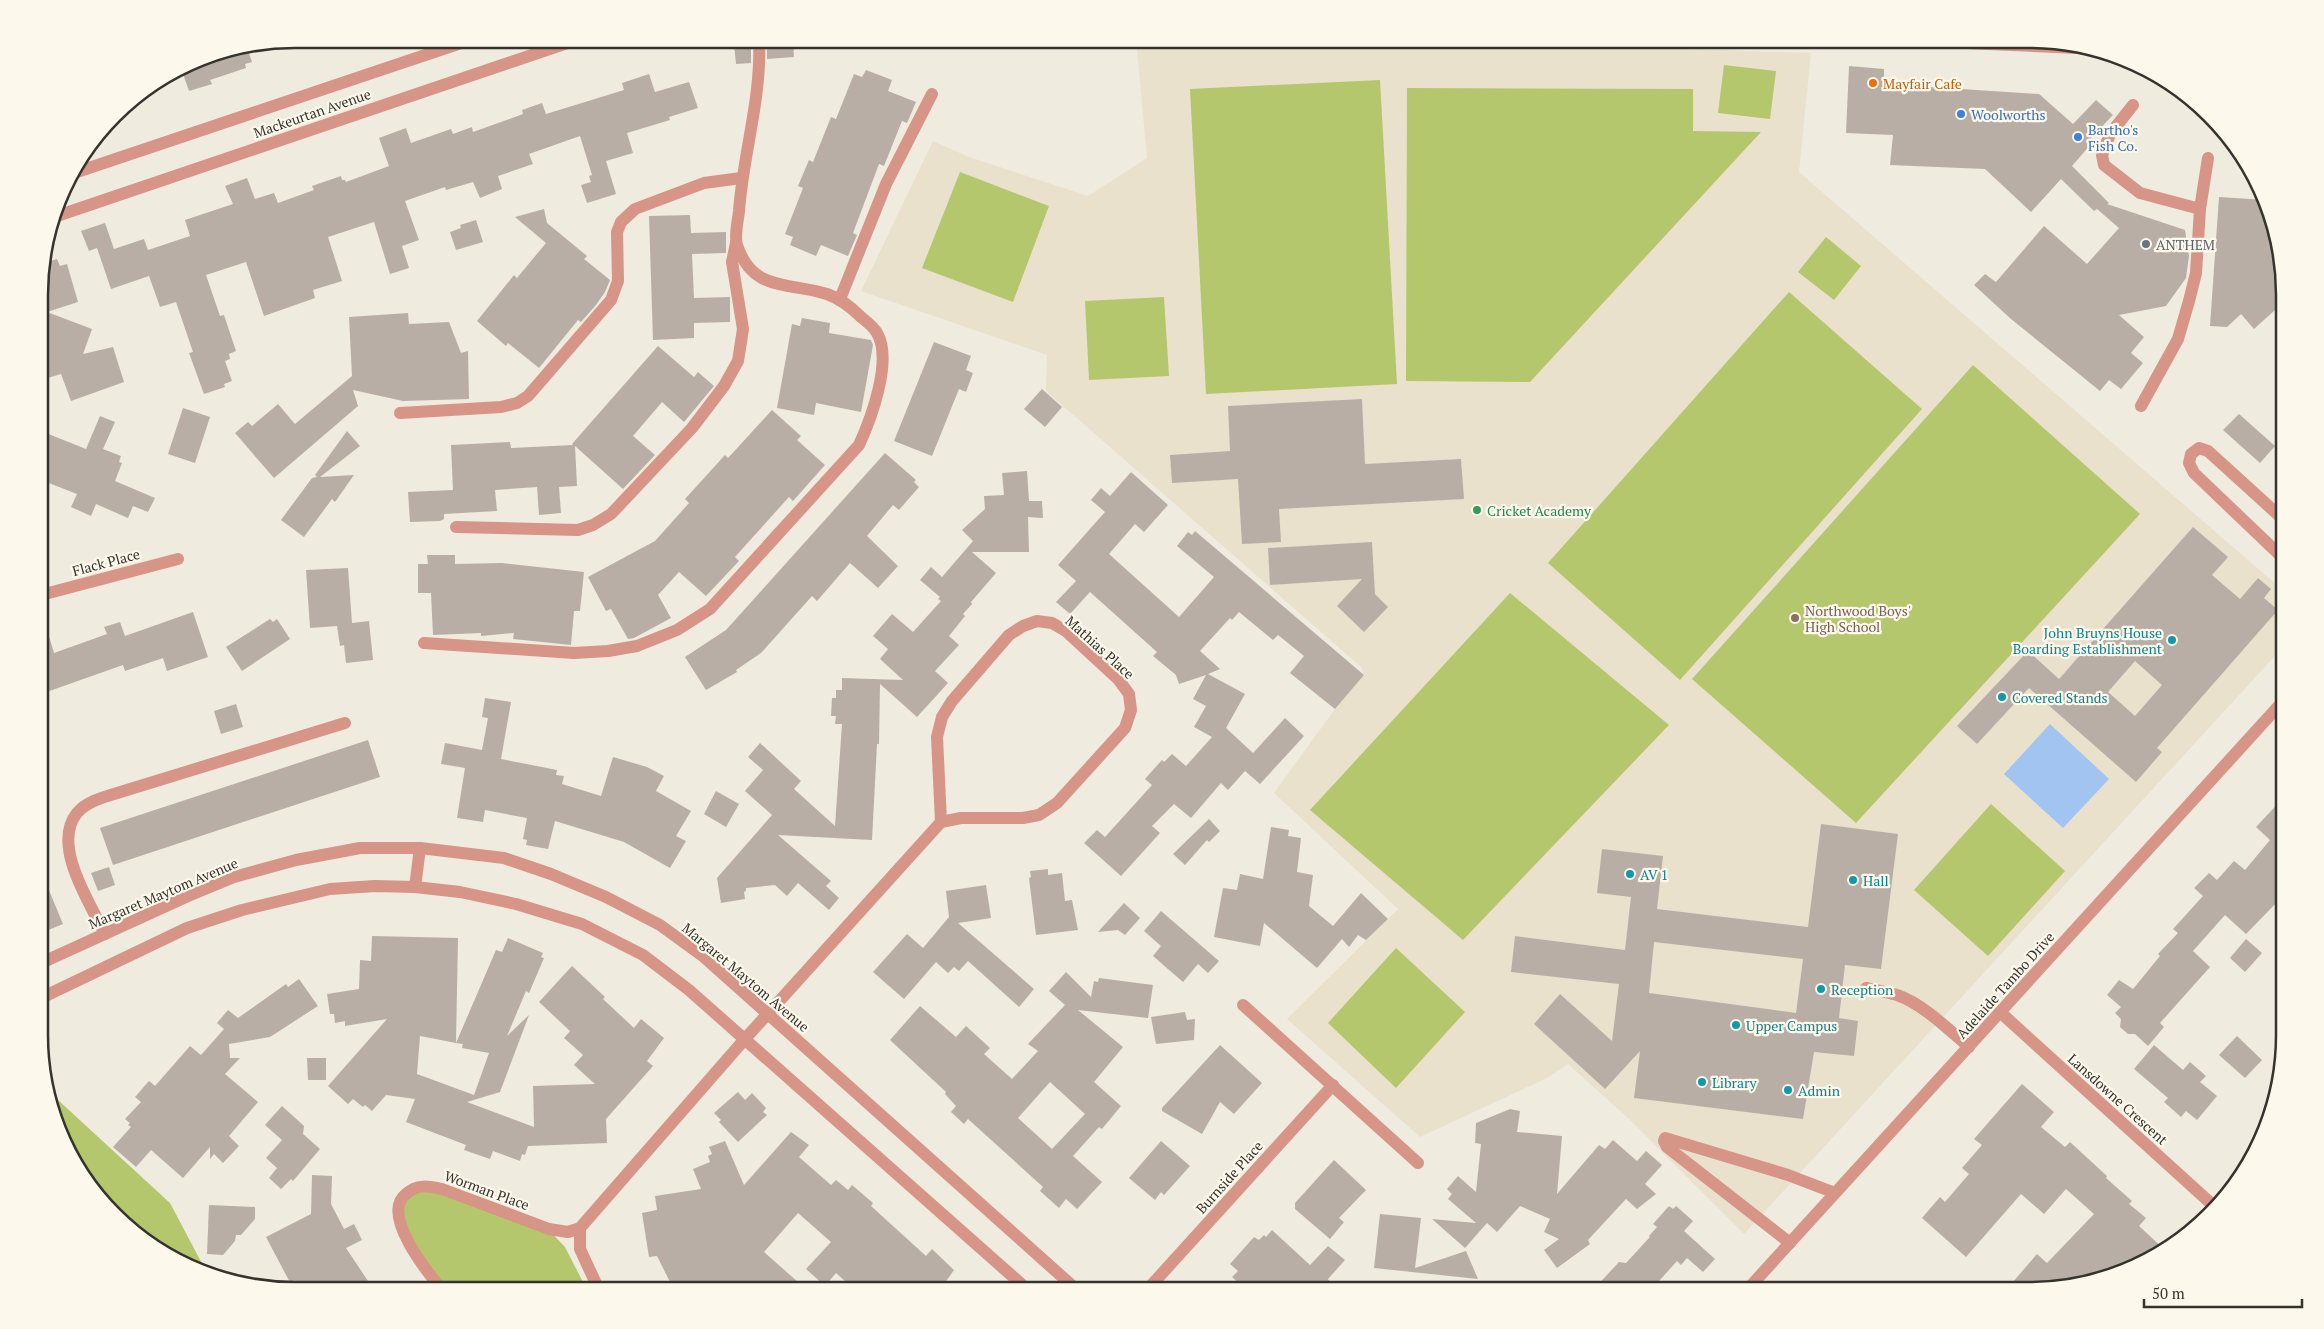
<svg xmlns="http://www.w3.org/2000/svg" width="2324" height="1329" font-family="'PT Serif',serif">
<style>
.education{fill:#e9e1cc}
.green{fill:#b5c76c}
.water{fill:#a2c4f1}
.building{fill:#b9aea6;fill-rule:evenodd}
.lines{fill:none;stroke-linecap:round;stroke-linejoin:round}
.service{stroke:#d69586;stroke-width:12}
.minor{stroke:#d69586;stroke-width:12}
.tertiary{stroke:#d69586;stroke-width:12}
.food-dot{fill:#e8710a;stroke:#fcf9ec;stroke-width:2}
.shop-dot{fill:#3f7fe0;stroke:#fcf9ec;stroke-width:2}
.worship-dot{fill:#6b7280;stroke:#fcf9ec;stroke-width:2}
.leisure-dot{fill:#2e9e5b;stroke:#fcf9ec;stroke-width:2}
.education-dot{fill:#8d6e63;stroke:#fcf9ec;stroke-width:2}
.culture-dot{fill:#0f9aa8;stroke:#fcf9ec;stroke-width:2}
.labels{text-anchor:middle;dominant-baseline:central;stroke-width:4.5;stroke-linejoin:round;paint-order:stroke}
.food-label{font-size:14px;fill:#c56008;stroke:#fcf9ec;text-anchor:start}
.street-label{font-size:14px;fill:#34332e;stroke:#fcf9ec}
.shop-label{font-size:14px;fill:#366cbe;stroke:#fcf9ec;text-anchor:start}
.worship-label{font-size:14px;fill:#5b616d;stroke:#fcf9ec;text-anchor:start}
.leisure-label{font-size:14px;fill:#27864d;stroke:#fcf9ec;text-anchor:start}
.education-label{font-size:14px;fill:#785e54;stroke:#fcf9ec;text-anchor:start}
.culture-label{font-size:14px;fill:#0d838f;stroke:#fcf9ec;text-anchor:start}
.rim{fill:none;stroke:#34332e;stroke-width:2.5}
</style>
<rect width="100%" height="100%" fill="#efebdf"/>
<path class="education" d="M1136,39H1403L1811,53L1799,172L2285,592V645L1744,1234L1628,1118L1568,1064L1547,1078L1420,1137L1287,1019L1398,909L1274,793L1335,709L1364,675L1361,667L1046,391L1047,355L861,291L933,141L969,157L1088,196L1147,158Z"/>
<g class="green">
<path d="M1724,65L1776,71L1770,119L1718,113Z"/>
<path d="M1380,80L1397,384L1206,394L1190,89Z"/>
<path d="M1407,88L1693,89V131L1761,132L1530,382L1406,381Z"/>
<path d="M960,172L1049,206L1013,302L922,268Z"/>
<path d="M1826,237L1861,266L1834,300L1798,272Z"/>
<path d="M1789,292L1922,409L1680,680L1548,563Z"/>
<path d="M1164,297L1169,376L1089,380L1085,301Z"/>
<path d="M1973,365L2140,514L1856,823L1692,679Z"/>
<path d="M1510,593L1669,725L1463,940L1310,810Z"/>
<path d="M1991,804L2065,871L1988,956L1914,890Z"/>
<path d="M1396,948L1465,1012L1396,1088L1328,1023Z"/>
<path d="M46,1089L170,1203L207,1273C194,1267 178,1263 165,1255C105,1217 62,1159 46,1089Z"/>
<path d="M425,1187L545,1226L565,1247L587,1290H448L399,1224L408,1192Z"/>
</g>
<path class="water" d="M2050,724L2109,779L2063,828L2004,774Z"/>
<g class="building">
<path d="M793,39L794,57L767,59V41Z"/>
<path d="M751,43V63L736,64L734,44Z"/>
<path d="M247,48L252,62L245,64L246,68L210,80L212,84L189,91L181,68L197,58Z"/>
<path d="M1849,66L1884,69V84L2039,94L2073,124L2096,100L2113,115L2090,139L2092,143L2072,166L2109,203L2107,204L2185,230L2189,256L2186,278L2166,306L2119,315L2144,337L2131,353L2143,363L2121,389L2109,380L2100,391L2011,319L1974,285L1985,274L1996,282L2044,226L2087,264L2119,228L2097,209L2094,211L2061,179L2031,212L1985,169L1890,165L1893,135L1846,133Z"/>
<path d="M866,70L892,80L888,91L916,102L907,123L902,121L884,166L879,164L853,233L857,235L848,256L821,245L816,256L790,245L793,237L785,234L803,188L798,186L809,160L813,162L831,117L836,119L854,74L862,77Z"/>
<path d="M649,74L655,92L689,82L698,108L669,117L670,120L627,133L633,153L606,161L616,194L587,203L581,185L591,182L589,176L592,175L580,136L529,154L533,164L498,176L502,189L480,198L473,182L446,190L445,187L405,201L419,240L402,246L409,268L390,274L374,222L328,237L342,281L313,290L315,298L264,316L246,262L206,275L220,316L224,315L236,351L229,354L230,359L225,361L232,381L224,384L225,387L204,394L189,353L193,352L176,302L160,307L149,276L111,289L97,248L89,251L81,231L105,223L114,249L144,239L148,250L190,236L185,220L233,204L225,186L247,178L255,199L274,193L278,203L314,190L312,186L341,176L342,180H345L346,182L389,166L379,138L406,128L411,143L451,129L453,134L472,127L473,132L523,114L522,110L542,103L546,114L624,90L622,83Z"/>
<path d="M2219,197L2266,200L2272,212L2285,277V301L2254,329L2241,314L2227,327L2210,326Z"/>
<path d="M544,209L547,223L587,256L584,259L610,280L605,292L596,305L581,322L578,320L539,368L508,343L506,346L477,321L514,275L517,278L546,243L515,217Z"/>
<path d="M690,215L691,233L726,232V253L692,254L694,298L730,297V322L694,323V338L653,340L649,216Z"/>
<path d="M476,220L483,242L456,250L450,232L461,228L460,225Z"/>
<path d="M57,259L60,266L67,264L78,302L47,312L92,329L83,354L113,347L124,382L71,401L61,374L41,380V264Z"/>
<path d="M408,313L409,324L449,322L461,353L468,351L469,399L403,401L353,390L358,406L274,478L235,433L248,422L252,426L278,404L295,424L352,376L349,317Z"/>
<path d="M802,318L830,323L829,333L871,340L873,345L861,412L816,403L814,415L777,408L792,324L800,326Z"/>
<path d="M934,342L971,356L966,370L973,373L966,392L959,389L932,456L894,441Z"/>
<path d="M658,346L694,377L698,372L714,386L684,422L662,402L633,436L655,455L623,489L575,446L577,486L559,487L561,513L539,515L537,487L495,490L497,511L444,514V519L440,521L410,522L408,492L453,490L451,445L510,442L511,448L573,445L572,444Z"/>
<path d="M1042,389L1062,407L1045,427L1024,409Z"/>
<path d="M1362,399L1365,464L1461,459L1464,499L1279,509L1281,542L1242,544L1238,479L1172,483L1170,455L1230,451L1228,406Z"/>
<path d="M183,408L210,417L195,463L168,454Z"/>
<path d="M772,410L801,436L797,440L825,465L793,501L789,497L735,557L739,561L706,596L679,572L658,595L671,618L634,638L628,639L611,609L606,611L588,577L655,541L689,503L685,499L725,455L728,458Z"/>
<path d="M2239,414L2275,446L2260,463L2223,430Z"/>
<path d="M100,416L115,422L103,449L121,456L119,462L122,463L115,481L155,498L148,512L133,506L128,518L96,504L91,516L71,507L77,494L41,480V431L86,449Z"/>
<path d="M347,431L360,446L320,477L354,475L335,502L332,499L304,537L281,520L312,478L317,477L315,475Z"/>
<path d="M885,453L916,480L914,482L919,487L899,510L893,505L867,536L898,566L878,588L850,563L817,601L812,596L761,653L736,670L737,672L706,690L685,657L726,630Z"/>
<path d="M1027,471L1029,501H1042L1043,518L1028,517L1029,552H972L996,573L971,602L972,604L963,614L965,616L949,636L959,645L935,671L948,683L917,717L880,684L879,744H877L872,840L778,835L831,881L826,886L839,898L829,910L798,883L787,896L775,885L746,888V891L744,892L745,899L721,903L717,878L772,815L745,791L763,770L748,757L760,743L801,781L794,789L835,826L842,724H835L836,716H831L832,698H836V690H842V678L903,680L880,659L888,649L873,636L892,614L913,632L941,601L938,599L940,597L920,580L931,567L942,577L973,541L962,530L985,509L984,496L1004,495L1002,473Z"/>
<path d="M1131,472L1168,505L1144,532L1135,524L1109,554L1179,617L1214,577L1177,546L1188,532L1192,535L1195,531L1364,675L1335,709L1290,673L1304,656L1278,635L1273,640L1239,612L1232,620L1230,618L1200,651L1220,669L1208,674L1245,694L1226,728L1253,753L1285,718L1304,736L1260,784L1245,771L1228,790L1221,783L1191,818L1174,804L1152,826L1160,833L1121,876L1084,843L1097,830L1105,837L1152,785L1145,779L1162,760L1164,762L1172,754L1186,766L1212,737L1194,727L1206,706L1193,699L1206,675L1179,684L1176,675L1153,656L1157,652L1090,592L1070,614L1056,602L1076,581L1058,565L1105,512L1091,500L1101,488L1110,496Z"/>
<path d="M2193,527L2228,557L2212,575L2240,599L2258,578L2271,589L2264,598L2278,610L2157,748L2162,752L2136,782L2029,688L1977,744L1957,726L2028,651L2059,679ZM2135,661L2162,685L2135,716L2108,692Z"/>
<path d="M1372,542L1375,594L1388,607L1364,632L1337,606L1362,579L1270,585L1268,548Z"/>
<path d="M427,555H455V564L502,563L584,572L580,611H574L571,645L513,639L514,633L481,636V633L433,635L431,593H418V564H428Z"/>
<path d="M348,568L352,623L369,621L373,660L346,663L344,645L340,646L337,626L310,628L306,570Z"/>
<path d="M193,612L208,657L167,671L163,658L125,671L123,665L41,694V623H45L54,653L107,634L104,627L120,622L125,636Z"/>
<path d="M270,619L273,622L277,619L290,639L242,671L226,647Z"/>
<path d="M485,698L511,702L501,759L557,770L556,775L564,776L562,784L601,796L613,757L647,767L664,776L656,791L691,811L676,836L686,841L670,868L624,842L555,821L548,849L526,845L527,840L523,839L527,818L485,810L483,822L457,818L465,768L441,764L445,743L482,750L488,718L482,717Z"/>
<path d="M236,704L243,727L221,734L214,711Z"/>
<path d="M368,740L380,777L113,865L100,828Z"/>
<path d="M716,791L739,804L726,827L704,814Z"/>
<path d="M2285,796V894L2246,934L2225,915L2193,951L2210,967L2160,1023L2164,1027L2148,1046L2135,1034H2128L2120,1027L2121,1019L2115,1013L2121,1007L2107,995L2119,980L2133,989L2160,956L2158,954L2178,933L2173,929L2203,896L2194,888L2209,873L2217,880L2234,861L2245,870L2270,840L2256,827Z"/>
<path d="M1209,819L1220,831L1209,842L1207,840L1185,865L1173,854Z"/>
<path d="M1821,824L1898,834L1881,969L1845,965L1839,1018L1858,1021L1854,1056L1814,1052L1803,1119L1634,1098L1640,1051L1605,1089L1534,1024L1560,994L1612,1041L1619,984L1511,972L1515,936L1625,950L1631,897L1597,893L1602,849L1663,856L1657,909L1808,927ZM1654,942L1803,959L1796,1013L1649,993Z"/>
<path d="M1271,827L1289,830L1288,836L1301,838L1297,872L1313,875L1309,906L1333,926L1361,893L1388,919L1366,940L1358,935L1349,947L1342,939L1317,968L1264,923L1260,946L1214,937L1223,888L1237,890L1240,874L1263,879Z"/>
<path d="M109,867L115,885L98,891L91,873Z"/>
<path d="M1048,869V875L1062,873L1065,901L1072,900L1078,930L1036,935L1029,878L1031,877L1030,871Z"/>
<path d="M41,871L63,924L41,933Z"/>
<path d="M986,885L991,918L958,923L1034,989L1019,1007L968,961L959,971L954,967L948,973L936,962L904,999L873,972L907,934L923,948L949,917L946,891Z"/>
<path d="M1124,903L1140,918L1125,935L1118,930L1098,932Z"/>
<path d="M1161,911L1219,961L1208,973L1198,964L1183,982L1153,956L1161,946L1144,931Z"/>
<path d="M372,936L458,938L456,1043L420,1036L417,1074L474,1095L489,1053L462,1048L463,1044L456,1043L496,950L502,952L508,938L543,953L541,957L544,958L529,993L526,991L507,1036L529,1015L500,1092L467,1102L534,1127L533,1086L595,1084L574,1065L583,1055L564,1038L570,1031L539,1002L572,966L605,997L603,999L634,1028L641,1019L664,1038L647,1061L653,1066L606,1119L607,1143L528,1146L525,1155L522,1154L520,1161L493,1151L490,1159L464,1150L466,1145L406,1122L415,1099L386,1095L372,1111L365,1105L363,1107L353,1099L348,1104L328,1086L387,1019L345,1026V1021L335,1023L334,1014H330L327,994L359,989L360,960L371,961Z"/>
<path d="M2246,939L2262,953L2245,972L2230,958Z"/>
<path d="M1066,972L1091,997L1094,981L1098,982L1099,978L1153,985L1148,1018L1078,1010L1123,1047L1094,1082L1121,1106L1102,1129L1099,1127L1073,1156L1102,1182L1077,1209L1066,1199L1059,1208L1040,1191L1043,1187L968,1119L964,1124L951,1112L956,1106L945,1094L946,1092L890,1040L920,1006L956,1037L966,1026L990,1048L984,1054L1012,1079L1038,1051L1028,1044L1065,1005L1049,991ZM1050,1082L1085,1114L1052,1149L1018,1118Z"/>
<path d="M299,979L318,1006L270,1037L229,1044L230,1058H240L225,1074L258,1102L229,1136L239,1146L223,1163L214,1154L210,1159V1147L183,1178L151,1150L136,1167L113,1147L131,1127L128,1125L130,1123L125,1119L141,1102L135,1097L149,1081L155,1086L190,1046L201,1055L224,1029L217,1023L228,1010L238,1018L286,984L288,987Z"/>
<path d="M1185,1012L1187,1020L1195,1019L1194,1040L1156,1044L1151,1017Z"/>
<path d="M2237,1036L2262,1060L2245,1078L2219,1055Z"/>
<path d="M1220,1045L1262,1083L1234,1114L1220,1102L1202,1134L1162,1111V1108Z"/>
<path d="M2154,1045L2183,1070L2190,1062L2206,1076L2200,1082L2217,1096L2197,1120L2186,1111L2181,1117L2164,1102L2168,1098L2134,1069Z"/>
<path d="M307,1058H326V1080H308Z"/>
<path d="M2022,1084L2054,1112L2041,1127L2065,1147L2070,1142L2107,1176L2106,1178L2132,1201L2129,1204L2146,1218L2139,1226L2165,1250L2112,1277L2046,1290H2006L2037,1254L2047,1263L2094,1214L2066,1189L2044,1214L2021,1194L1966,1257L1922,1218L1940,1197L1945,1202L1969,1174L1962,1168L1982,1145L1974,1139Z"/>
<path d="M738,1092L745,1100L752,1093L766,1108L763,1112L767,1115L738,1142L719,1122L721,1120L714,1113Z"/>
<path d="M282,1106L304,1126L303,1134L320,1149L293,1181L291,1179L281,1189L269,1178L277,1168L266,1158L282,1140L265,1125Z"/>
<path d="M1510,1109L1520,1111L1517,1132L1562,1136L1557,1194L1599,1145L1605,1149L1613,1140L1637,1161L1646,1151L1662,1165L1645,1184L1656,1194L1637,1209L1626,1199L1588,1240L1590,1244L1557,1268L1544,1250L1559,1239L1544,1232L1550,1219L1520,1206L1497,1232L1487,1223L1465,1248L1432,1219L1476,1223L1448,1199L1452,1194L1447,1189L1458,1176L1476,1192L1481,1144L1475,1143L1476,1123Z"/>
<path d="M791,1132L809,1145L799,1157L831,1185L836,1180L848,1190L852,1185L873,1203L871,1206L926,1256L932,1249L954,1270L940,1290H855L836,1273L825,1286L806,1269L831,1242L798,1213L764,1252L807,1290H674L657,1256L649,1257L642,1213L657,1210L655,1196L701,1189L693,1169L710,1162L708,1156L712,1154L709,1147L725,1141L744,1185Z"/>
<path d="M1161,1141L1190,1166L1164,1195L1161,1192L1155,1200L1129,1178Z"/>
<path d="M1334,1160L1366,1190L1339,1218L1344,1222L1330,1239L1295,1209V1203Z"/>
<path d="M312,1175L332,1176L331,1204L344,1229L354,1224L362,1240L346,1248L374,1290H294L266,1237L311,1214Z"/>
<path d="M209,1205L255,1207V1219L241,1235H236L235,1241L223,1255L207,1254Z"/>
<path d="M1669,1206L1673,1209L1676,1206L1693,1221L1684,1231L1715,1259L1703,1272L1687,1258L1681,1265L1677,1261L1651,1290H1593L1619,1262L1626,1263L1650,1237L1649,1236L1657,1227L1653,1224Z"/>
<path d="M1380,1214L1421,1218L1415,1268L1466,1251L1478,1279L1374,1268Z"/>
<path d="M1272,1230L1310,1265L1328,1246L1345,1260L1328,1279L1334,1290H1246L1232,1277L1238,1271L1230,1264L1254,1237L1259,1240L1264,1235L1266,1237Z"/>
</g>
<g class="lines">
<g class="service">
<path d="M2133,105L2110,134L2102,155L2104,165L2140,193L2200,209"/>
<path d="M2141,406L2178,339L2189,301L2196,273L2200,209L2208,158"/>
<path d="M2285,521L2208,451L2199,448L2191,454L2189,463L2194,473L2285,560"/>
<path d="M1866,988C1876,990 1887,992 1897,995C1923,1004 1948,1029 1969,1047"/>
<path d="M1790,1243L1667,1147L1664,1141L1665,1138L1788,1175L1835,1193"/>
</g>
<g class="minor">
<path d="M1876,39L2099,49"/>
<path d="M71,174L473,39"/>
<path d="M54,217L579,39"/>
<path d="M840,299L886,184L932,94"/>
<path d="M400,413L501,407L517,403L528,396L611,300L618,281L617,232L621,222L635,209L704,183L741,178"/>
<path d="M456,527L578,530L593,525L611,514L692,428L724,386L738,361L743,329L732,262L736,243"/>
<path d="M41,595L178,559"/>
<path d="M424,643L574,653L608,651L637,646L677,630L710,609L859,445C871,419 893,360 877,333C874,327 866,321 861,317C851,307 841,299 827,294C789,282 752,292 737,245C734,236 738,221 739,211C743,154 762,97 759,39"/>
<path d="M105,934C90,903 51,845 77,813C86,802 101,798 114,794L345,723"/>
<path d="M1243,1005L1418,1163"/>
<path d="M2000,1012L2216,1208"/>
<path d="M580,1228V1249L599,1290"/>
<path d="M442,1290C428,1273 380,1214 406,1194C417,1184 428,1186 442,1189L549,1229L568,1232L580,1228L744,1040L941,822L961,818H1023L1039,815L1057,803L1125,728L1131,710L1129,694L1118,679L1066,631L1052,623L1037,621L1023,626L1009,635L952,701L942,717L937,737L941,822"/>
<path d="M1147,1290L1333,1085"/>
</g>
<g class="tertiary">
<path d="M415,887L420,848"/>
<path d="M41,963L188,896L234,877L296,860L360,848H420L504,858L551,874L606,897L660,925L704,957L1077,1290"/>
<path d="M41,998L187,928L242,910L330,889L375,886L415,887L460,892L516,904L582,924L643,955L689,990L1028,1290"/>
<path d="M1747,1290L2285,699"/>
</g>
</g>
<circle class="food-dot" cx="1873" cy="83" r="5"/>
<g class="shop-dot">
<circle cx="1961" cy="114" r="5"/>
<circle cx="2078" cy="137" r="5"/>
</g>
<circle class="worship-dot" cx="2146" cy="244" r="5"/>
<circle class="leisure-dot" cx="1477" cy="510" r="5"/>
<circle class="education-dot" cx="1795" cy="618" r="5"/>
<g class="culture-dot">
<circle cx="2172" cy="640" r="5"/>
<circle cx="2002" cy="697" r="5"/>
<circle cx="1630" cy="874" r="5"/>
<circle cx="1853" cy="880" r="5"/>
<circle cx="1821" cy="989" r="5"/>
<circle cx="1736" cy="1025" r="5"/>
<circle cx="1702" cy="1082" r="5"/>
<circle cx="1788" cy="1090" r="5"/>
</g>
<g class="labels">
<g class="food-label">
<text x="1883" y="83">Mayfair Cafe</text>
</g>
<g class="street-label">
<text transform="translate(312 113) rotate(-19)">Mackeurtan Avenue</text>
<text transform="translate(106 562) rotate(-15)">Flack Place</text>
<text transform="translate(1100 647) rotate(42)">Mathias Place</text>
<text transform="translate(163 893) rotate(-23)">Margaret Maytom Avenue</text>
<text transform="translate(746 977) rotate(40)">Margaret Maytom Avenue</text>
<text transform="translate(2005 985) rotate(-48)">Adelaide Tambo Drive</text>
<text transform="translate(2118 1099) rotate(42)">Lansdowne Crescent</text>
<text transform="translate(1229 1177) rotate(-48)">Burnside Place</text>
<text transform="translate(487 1190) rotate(20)">Worman Place</text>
</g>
<g class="shop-label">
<text x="1971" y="114">Woolworths</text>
<text x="2088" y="129">Bartho's<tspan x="2088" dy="16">Fish Co.</tspan></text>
</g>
<g class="worship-label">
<text x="2156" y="244">ANTHEM</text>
</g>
<g class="leisure-label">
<text x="1487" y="510">Cricket Academy</text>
</g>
<g class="education-label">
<text x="1805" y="610">Northwood Boys'<tspan x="1805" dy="16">High School</tspan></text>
</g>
<g class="culture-label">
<text x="2162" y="632" text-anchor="end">John Bruyns House<tspan x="2162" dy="16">Boarding Establishment</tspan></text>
<text x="2012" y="697">Covered Stands</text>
<text x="1640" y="874">AV 1</text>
<text x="1863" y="880">Hall</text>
<text x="1831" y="989">Reception</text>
<text x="1746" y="1025">Upper Campus</text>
<text x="1712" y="1082">Library</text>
<text x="1798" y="1090">Admin</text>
</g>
</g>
<path d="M0 0H2324V1329H0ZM295 48H2029A247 247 0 0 1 2276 295V1035A247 247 0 0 1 2029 1282H295A247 247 0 0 1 48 1035V295A247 247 0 0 1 295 48Z" fill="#fcf9ec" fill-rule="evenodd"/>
<path class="rim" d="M295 48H2029A247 247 0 0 1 2276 295V1035A247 247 0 0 1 2029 1282H295A247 247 0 0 1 48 1035V295A247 247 0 0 1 295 48Z"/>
<path d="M2144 1299v8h158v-8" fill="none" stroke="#34332e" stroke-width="2.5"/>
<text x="2152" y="1299" font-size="15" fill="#34332e" stroke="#fcf9ec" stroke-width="4" paint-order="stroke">50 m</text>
</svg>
